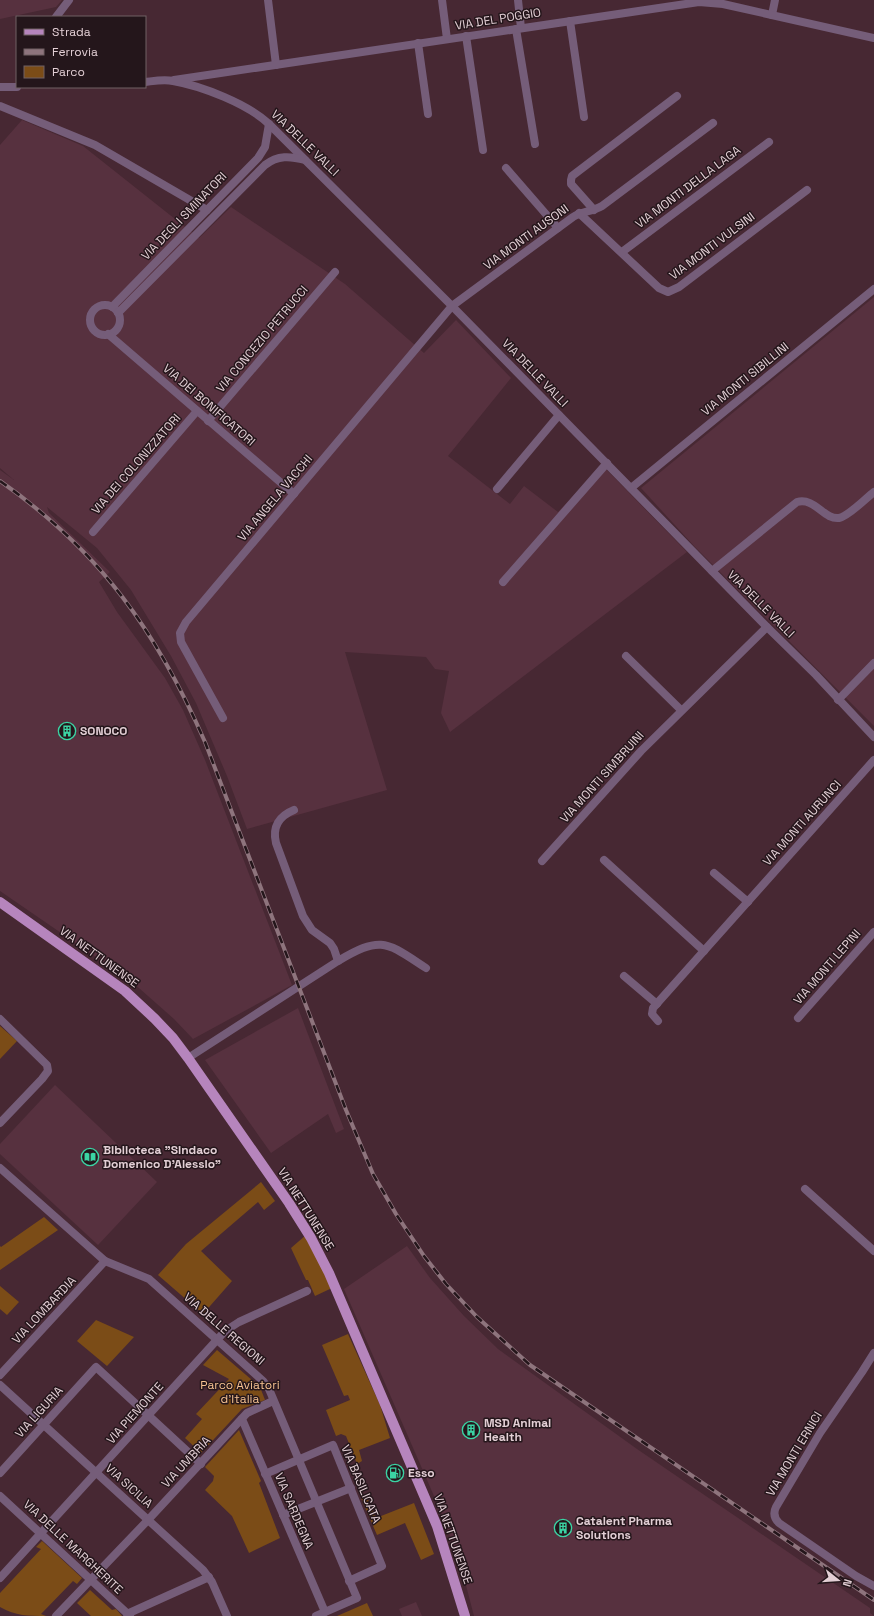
<svg xmlns="http://www.w3.org/2000/svg" width="874" height="1616" font-family="'Space Grotesk',sans-serif">
<style>
.built{fill:#57313f}
.green{fill:#7b4c17}
.lines{fill:none;stroke-linecap:round;stroke-linejoin:round}
.street{stroke:#755d79;stroke-width:8}
.primary{stroke:#b685bd;stroke-width:10}
.rail-casing{stroke:#8e747d;stroke-width:4}
.rail{stroke:#24161b;stroke-width:2.5;stroke-dasharray:8;stroke-linecap:butt}
.labels{text-anchor:middle;dominant-baseline:central;stroke-width:3;stroke-linejoin:round;paint-order:stroke}
.street-label{font-size:12px;fill:#e3cfd5;stroke:#24161b}
.poi-label{font-size:12px;font-weight:bold;fill:#e3cfd5;stroke:#24161b;text-anchor:start}
.park-label{font-size:12px;fill:#f6c291;stroke:#24161b}
</style>
<rect width="100%" height="100%" fill="#472833"/>
<g class="built">
<path d="M0,0H62L56,7L0,19Z"/>
<path d="M22,120L83,146L199,238L231,207L345,284L424,353L456,320L511,378L448,456L510,504L524,486L558,512L602,465L687,552L450,732L441,713L449,671L435,669L426,657L345,652L387,790L247,829L227,776L196,703L171,656L131,590L97,548L47,507L49,513L110,572L99,582L117,612L165,678L183,710L205,760L292,985L193,1039L174,1019L131,981L0,891V470L14,480L0,468V145Z"/>
<path d="M874,297V726L694,546L641,488Z"/>
<path d="M298,1008L344,1129L336,1133L328,1114L271,1153L205,1060Z"/>
<path d="M55,1085L157,1182L98,1245L0,1154V1144Z"/>
<path d="M407,1246L430,1278L464,1316L498,1349L637,1449L870,1608V1613L874,1616H474L462,1570L444,1519L344,1289Z"/>
<path d="M416,1602L422,1616H402L399,1609Z"/>
</g>
<g class="green">
<path d="M0,1026L17,1041L0,1059Z"/>
<path d="M261,1182L275,1201L264,1210L258,1202L201,1251L232,1281L203,1314L158,1275L186,1244Z"/>
<path d="M44,1217L58,1230L0,1270V1246L1,1247Z"/>
<path d="M306,1235L332,1288L315,1296L308,1280H306L291,1248Z"/>
<path d="M0,1286L19,1302L7,1315L0,1309Z"/>
<path d="M96,1320L134,1337L107,1366L77,1341Z"/>
<path d="M348,1334L380,1405L390,1438L359,1450L362,1461L357,1464L346,1436L341,1434L336,1436L326,1410L350,1400L348,1395L344,1396L322,1345Z"/>
<path d="M217,1350L260,1387L265,1400L242,1409L201,1453L185,1438L202,1419L196,1414L229,1379L203,1365Z"/>
<path d="M239,1430L261,1481L259,1483L280,1538L249,1553L232,1516L205,1490L213,1481L214,1476L205,1467Z"/>
<path d="M366,1495L376,1518L414,1503L434,1554L421,1560L405,1523L377,1535L361,1498Z"/>
<path d="M42,1541L82,1578L77,1584L73,1581L41,1614L46,1616C28,1616 16,1616 0,1607V1593L41,1549L36,1547Z"/>
<path d="M90,1590L112,1610L116,1609L122,1616H91L77,1603Z"/>
<path d="M367,1603L373,1616H337Z"/>
</g>
<g class="lines">
<g class="street">
<path d="M268,0L276,65"/>
<path d="M442,0L447,39"/>
<path d="M518,0L521,28"/>
<path d="M772,15L775,0"/>
<path d="M56,17L69,0"/>
<path d="M570,21L584,117"/>
<path d="M516,29L535,144"/>
<path d="M466,36L483,150"/>
<path d="M418,43L428,114"/>
<path d="M174,80L699,2L723,4L874,38"/>
<path d="M145,82C154,81 164,79 173,81C202,86 248,104 269,124L452,306L767,627L816,675L874,737"/>
<path d="M0,87H17"/>
<path d="M0,106L95,145L207,210"/>
<path d="M506,168L558,228"/>
<path d="M594,210L571,184V180L572,176L677,96"/>
<path d="M579,213L659,288L668,292L679,287L807,190"/>
<path d="M622,252L769,142"/>
<circle cx="105" cy="320" r="15"/>
<path d="M112,307L258,158L265,147L269,124"/>
<path d="M118,313L265,165C278,155 290,156 305,160"/>
<path d="M108,334L294,494"/>
<path d="M208,421L335,272"/>
<path d="M631,488L874,289"/>
<path d="M497,489L559,415"/>
<path d="M93,532L197,411"/>
<path d="M712,571L797,502C815,497 824,520 839,518C849,516 866,498 874,492"/>
<path d="M503,582L607,463"/>
<path d="M626,656L681,710"/>
<path d="M838,700L874,663"/>
<path d="M223,718L181,642L180,633L186,622L452,306L573,217C582,211 592,212 602,206L713,123"/>
<path d="M294,810C279,816 272,827 276,843L303,916L312,930L330,943L334,949L338,961"/>
<path d="M604,860L704,951"/>
<path d="M542,861L641,751L767,627"/>
<path d="M714,873L748,902"/>
<path d="M624,976L657,1004"/>
<path d="M798,1018L874,932"/>
<path d="M0,1019L47,1065L48,1071L42,1079L0,1123"/>
<path d="M658,1021L652,1014L653,1008L874,760"/>
<path d="M188,1058L338,961C382,935 386,942 426,968"/>
<path d="M0,1168L105,1261L149,1279L263,1381L269,1389L357,1598L316,1616"/>
<path d="M805,1189L874,1251"/>
<path d="M874,1353L862,1372L820,1433L776,1507C773,1513 774,1518 779,1523L856,1576L874,1586"/>
<path d="M0,1375L105,1261"/>
<path d="M0,1385L203,1570L212,1582L227,1616"/>
<path d="M242,1419L325,1612"/>
<path d="M0,1473L96,1367L201,1464"/>
<path d="M265,1474L333,1445L382,1566L349,1581"/>
<path d="M0,1496L130,1616"/>
<path d="M283,1515L351,1488"/>
<path d="M0,1578L225,1331L239,1322L307,1291"/>
<path d="M127,1614L209,1577"/>
<path d="M56,1616L148,1520L247,1413L273,1401"/>
</g>
<path class="primary" d="M0,902L125,991L155,1019L173,1038L188,1058L289,1203L311,1238L329,1273L437,1526L465,1616"/>
<defs>
<path id="rail" d="M0,481C100,551 157,632 205,742L346,1110L373,1174L396,1214L424,1256L446,1284L477,1317L530,1365L874,1600"/>
</defs>
<use href="#rail" class="rail-casing"/>
<use href="#rail" class="rail"/>
</g>
<defs>
<symbol id="building-ring" viewBox="-11 -11 22 22"><circle r="9.5" fill="#24161b" stroke="#3bd4a4" stroke-width="1.5"/><path d="M-4-6H4V6H1V3H-1V6H-4ZM-2.5-4.3h1.7v1.8h-1.7ZM.8-4.3h1.7v1.8H.8ZM-2.5-1h1.7V.8h-1.7ZM.8-1h1.7V.8H.8Z" fill="#3bd4a4"/></symbol>
<symbol id="library-ring" viewBox="-11 -11 22 22"><circle r="9.5" fill="#24161b" stroke="#3bd4a4" stroke-width="1.5"/><path d="M-6-4Q-3-5.5-.7-3.5V5Q-3 3-6 4ZM6-4Q3-5.5 .7-3.5V5Q3 3 6 4Z" fill="#3bd4a4"/></symbol>
<symbol id="fuel-ring" viewBox="-11 -11 22 22"><circle r="9.5" fill="#24161b" stroke="#3bd4a4" stroke-width="1.5"/><path d="M-5.5-6h7V0h2V4h1.3V-2.5L3-4.5l.8-.8L6-3V5H2.5V1h-1V6h-7ZM-4.2-4.7v3.2H.2V-4.7Z" fill="#3bd4a4"/></symbol>
</defs>
<g fill-rule="evenodd">
<use href="#building-ring" x="57" y="721" width="20" height="20"/>
<use href="#library-ring" x="80" y="1147" width="20" height="20"/>
<use href="#building-ring" x="461" y="1420" width="20" height="20"/>
<use href="#fuel-ring" x="385" y="1463" width="20" height="20"/>
<use href="#building-ring" x="553" y="1518" width="20" height="20"/>
</g>
<g class="labels">
<g class="street-label">
<text transform="translate(498 19) rotate(-9)">VIA DEL POGGIO</text>
<text transform="translate(305 143) rotate(44)">VIA DELLE VALLI</text>
<text transform="translate(688 187) rotate(-37)">VIA MONTI DELLA LAGA</text>
<text transform="translate(184 216) rotate(-46)">VIA DEGLI SMINATORI</text>
<text transform="translate(526 237) rotate(-36)">VIA MONTI AUSONI</text>
<text transform="translate(712 246) rotate(-37)">VIA MONTI VULSINI</text>
<text transform="translate(262 339) rotate(-50)">VIA CONCEZIO PETRUCCI</text>
<text transform="translate(535 373) rotate(46)">VIA DELLE VALLI</text>
<text transform="translate(745 379) rotate(-39)">VIA MONTI SIBILLINI</text>
<text transform="translate(209 405) rotate(41)">VIA DEI BONIFICATORI</text>
<text transform="translate(136 464) rotate(-49)">VIA DEI COLONIZZATORI</text>
<text transform="translate(275 498) rotate(-50)">VIA ANGELA VACCHI</text>
<text transform="translate(761 604) rotate(45)">VIA DELLE VALLI</text>
<text transform="translate(602 777) rotate(-48)">VIA MONTI SIMBRUINI</text>
<text transform="translate(802 823) rotate(-48)">VIA MONTI AURUNCI</text>
<text transform="translate(99 957) rotate(36)">VIA NETTUNENSE</text>
<text transform="translate(827 967) rotate(-49)">VIA MONTI LEPINI</text>
<text transform="translate(306 1209) rotate(58)">VIA NETTUNENSE</text>
<text transform="translate(44 1310) rotate(-47)">VIA LOMBARDIA</text>
<text transform="translate(224 1329) rotate(41)">VIA DELLE REGIONI</text>
<text transform="translate(39 1412) rotate(-48)">VIA LIGURIA</text>
<text transform="translate(135 1413) rotate(-48)">VIA PIEMONTE</text>
<text transform="translate(794 1454) rotate(-59)">VIA MONTI ERNICI</text>
<text transform="translate(186 1462) rotate(-47)">VIA UMBRIA</text>
<text transform="translate(361 1484) rotate(67)">VIA BASILICATA</text>
<text transform="translate(129 1486) rotate(42)">VIA SICILIA</text>
<text transform="translate(294 1511) rotate(67)">VIA SARDEGNA</text>
<text transform="translate(453 1539) rotate(71)">VIA NETTUNENSE</text>
<text transform="translate(73 1547) rotate(43)">VIA DELLE MARGHERITE</text>
</g>
<g class="poi-label">
<text x="80" y="731">SONOCO</text>
<text x="103" y="1150">Biblioteca "Sindaco<tspan x="103" dy="14">Domenico D'Alessio"</tspan></text>
<text x="484" y="1423">MSD Animal<tspan x="484" dy="14">Health</tspan></text>
<text x="408" y="1473">Esso</text>
<text x="576" y="1521">Catalent Pharma<tspan x="576" dy="14">Solutions</tspan></text>
</g>
<g class="park-label">
<text x="240" y="1385">Parco Aviatori<tspan x="240" dy="14">d'Italia</tspan></text>
</g>
</g>
<rect x="16" y="16" width="130" height="72" fill="#24161b" stroke="#706065"/>
<rect x="24" y="29" width="20" height="6" fill="#b685bd" stroke="#706065"/>
<text x="52" y="36" font-size="12" fill="#e3cfd5">Strada</text>
<rect x="24" y="49" width="20" height="6" fill="#8e747d" stroke="#706065"/>
<text x="52" y="56" font-size="12" fill="#e3cfd5">Ferrovia</text>
<rect x="24" y="66" width="20" height="12" fill="#7b4c17" stroke="#706065"/>
<text x="52" y="76" font-size="12" fill="#e3cfd5">Parco</text>
<g transform="translate(838 1580) rotate(107)" stroke="#24161b" stroke-width="3" paint-order="stroke">
<path d="M0-3L7 15L0 10L-7 15Z" fill="#e3cfd5"/>
<text y="-6" font-size="11" font-weight="bold" text-anchor="middle" fill="#e3cfd5">N</text>
</g>
</svg>
